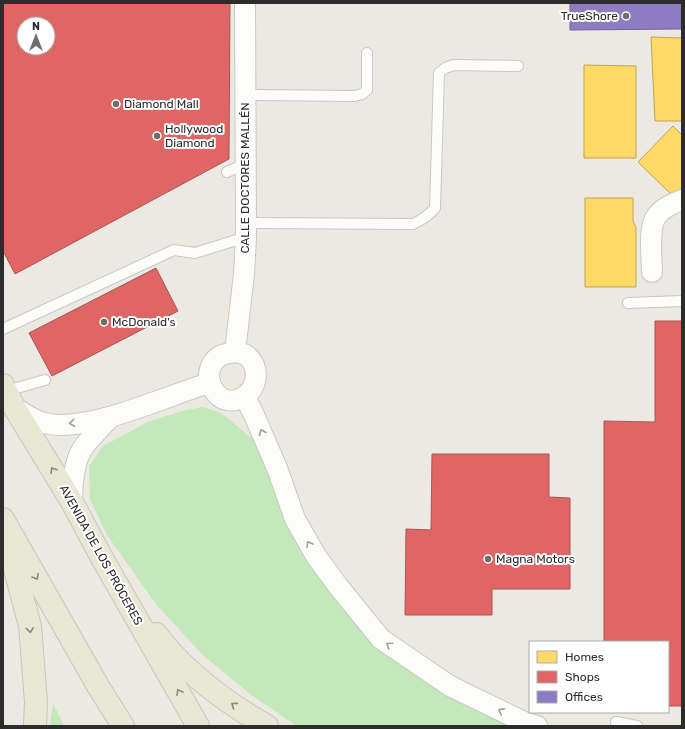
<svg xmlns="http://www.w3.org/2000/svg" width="685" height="729" font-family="Rubik,sans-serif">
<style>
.green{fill:#c3e8b9}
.homes{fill:#ffd966;stroke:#c0a555}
.shops{fill:#e06666;stroke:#a55;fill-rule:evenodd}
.offices{fill:#8e7cc3;stroke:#716496}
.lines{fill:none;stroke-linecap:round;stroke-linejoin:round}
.service-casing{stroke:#c8c8c7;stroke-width:12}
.minor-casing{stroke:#c8c8c7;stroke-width:22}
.primary-casing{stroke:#c6c5c2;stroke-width:24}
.service{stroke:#fcfcfb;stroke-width:10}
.minor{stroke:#fcfcfb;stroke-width:20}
.primary{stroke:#e8e7d4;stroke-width:22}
.oneway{stroke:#9e9e9e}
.oneway2{stroke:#8a8a80}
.poi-dot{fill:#6f6e6c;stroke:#fff;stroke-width:1.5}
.labels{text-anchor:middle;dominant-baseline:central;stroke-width:4;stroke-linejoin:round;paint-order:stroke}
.poi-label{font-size:12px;fill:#2c2c2c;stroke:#fff;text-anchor:start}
.street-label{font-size:12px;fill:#2c2c2c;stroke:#fff}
</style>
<rect width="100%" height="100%" fill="#ebe9e2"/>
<g class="green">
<path d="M203,407L221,413L254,440L284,501L311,568L358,625L521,726H297L251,695L202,654L156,604L107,535L90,499L89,466L103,446L148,422L182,411Z"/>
<path d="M53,703L64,726H50Z"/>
</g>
<g class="homes">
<path d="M651,37L682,38V121H655Z"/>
<path d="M584,65L636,66V158H584Z"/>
<path d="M673,126L682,135V191L675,198L638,162Z"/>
<path d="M585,198H633V221L636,227V287H585Z"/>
</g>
<g class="shops">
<path d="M3,3H230L229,159L15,274L3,251ZM24,24H48V48H24Z"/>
<path d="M156,268L178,311L52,376L29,333Z"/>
<path d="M655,321H682V706H668V642H604V421L655,422Z"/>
<path d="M432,454H549V497L570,498V589H492V615H405L406,529L431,530Z"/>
</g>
<path class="offices" d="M570,3H682V29L570,30Z"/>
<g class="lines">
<defs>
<g id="service">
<path d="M245,95L355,96L362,94L367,90V53"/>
<path d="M227,172L245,164"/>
<path d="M246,223L413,224C422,220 428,216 435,208L439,73L445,68L454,65L518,66"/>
<path d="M628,303L682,301"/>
<path d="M3,329L174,250L195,253L246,237"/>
<path d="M6,391L45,380"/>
<path d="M616,722L637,726"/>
</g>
<g id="minor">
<path d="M652,272C652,258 648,228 656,217C662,208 672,204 682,200"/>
<path d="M235,352L244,274L246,237L245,3"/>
<path d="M235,352C238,353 243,353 246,355C250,358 252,361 254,365C264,392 231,413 215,392C206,381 207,364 220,356C223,354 230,353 235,352Z"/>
<path d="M245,397L254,415L277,468L295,519L316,556L338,586L381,639L450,686L524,722L537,726"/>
<path d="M14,407C23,413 33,420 44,423C86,434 166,396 209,383"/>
<path d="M72,502C72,484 74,459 85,445C93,435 102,426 111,417"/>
</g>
<g id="primary">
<path d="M3,385L14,407L72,502L102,558L198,726"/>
<path d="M3,519L98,686L123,726"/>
<path d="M8,543L30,626L36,702L35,726"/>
<path d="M156,634C185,672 225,702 267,726"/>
</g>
</defs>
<use href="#service" class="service-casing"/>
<use href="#minor" class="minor-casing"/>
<use href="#primary" class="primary-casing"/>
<use href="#service" class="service"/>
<use href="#minor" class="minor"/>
<use href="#primary" class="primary"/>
</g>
<defs><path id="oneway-chevron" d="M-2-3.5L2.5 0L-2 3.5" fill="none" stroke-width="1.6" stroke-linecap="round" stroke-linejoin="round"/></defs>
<g class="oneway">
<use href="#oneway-chevron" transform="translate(72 423) rotate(174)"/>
<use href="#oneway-chevron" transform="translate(262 432) rotate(-113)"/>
<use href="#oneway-chevron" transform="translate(309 544) rotate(-120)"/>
<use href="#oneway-chevron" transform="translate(389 645) rotate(-145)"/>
<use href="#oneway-chevron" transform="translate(501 711) rotate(-154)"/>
</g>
<g class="oneway2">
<use href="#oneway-chevron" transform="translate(53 470) rotate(-122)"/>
<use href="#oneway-chevron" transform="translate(36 577) rotate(60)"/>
<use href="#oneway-chevron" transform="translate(30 630) rotate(84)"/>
<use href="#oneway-chevron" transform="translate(179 692) rotate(-120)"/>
<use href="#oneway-chevron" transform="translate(234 705) rotate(-144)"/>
</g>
<g class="poi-dot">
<circle cx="626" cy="16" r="4"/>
<circle cx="116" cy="104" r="4"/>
<circle cx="157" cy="136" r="4"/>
<circle cx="104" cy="322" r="4"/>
<circle cx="488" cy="559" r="4"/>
</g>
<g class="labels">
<g class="poi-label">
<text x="618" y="16" text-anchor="end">TrueShore</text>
<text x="124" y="104">Diamond Mall</text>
<text x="165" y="129">Hollywood<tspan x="165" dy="14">Diamond</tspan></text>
<text x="112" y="322">McDonald's</text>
<text x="496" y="559">Magna Motors</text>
</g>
<g class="street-label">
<text transform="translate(245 178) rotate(-90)">CALLE DOCTORES MALLÉN</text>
<text transform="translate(101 555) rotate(61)">AVENIDA DE LOS PRÓCERES</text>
</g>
</g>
<rect width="685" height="729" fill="none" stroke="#2c2c2c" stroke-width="8"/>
<rect x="529" y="641" width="140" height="72" fill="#ffffff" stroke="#ababab"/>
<rect x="537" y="651" width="20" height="12" fill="#ffd966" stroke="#ababab"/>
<text x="565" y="661" font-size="12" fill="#2c2c2c">Homes</text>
<rect x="537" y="671" width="20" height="12" fill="#e06666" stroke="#ababab"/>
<text x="565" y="681" font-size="12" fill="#2c2c2c">Shops</text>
<rect x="537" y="691" width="20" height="12" fill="#8e7cc3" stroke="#ababab"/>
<text x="565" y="701" font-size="12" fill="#2c2c2c">Offices</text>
<g transform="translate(36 36)"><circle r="19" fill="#ffffff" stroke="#ababab"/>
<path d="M0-3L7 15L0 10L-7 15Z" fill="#6f6e6c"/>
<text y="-6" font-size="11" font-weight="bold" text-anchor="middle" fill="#2c2c2c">N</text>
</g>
</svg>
